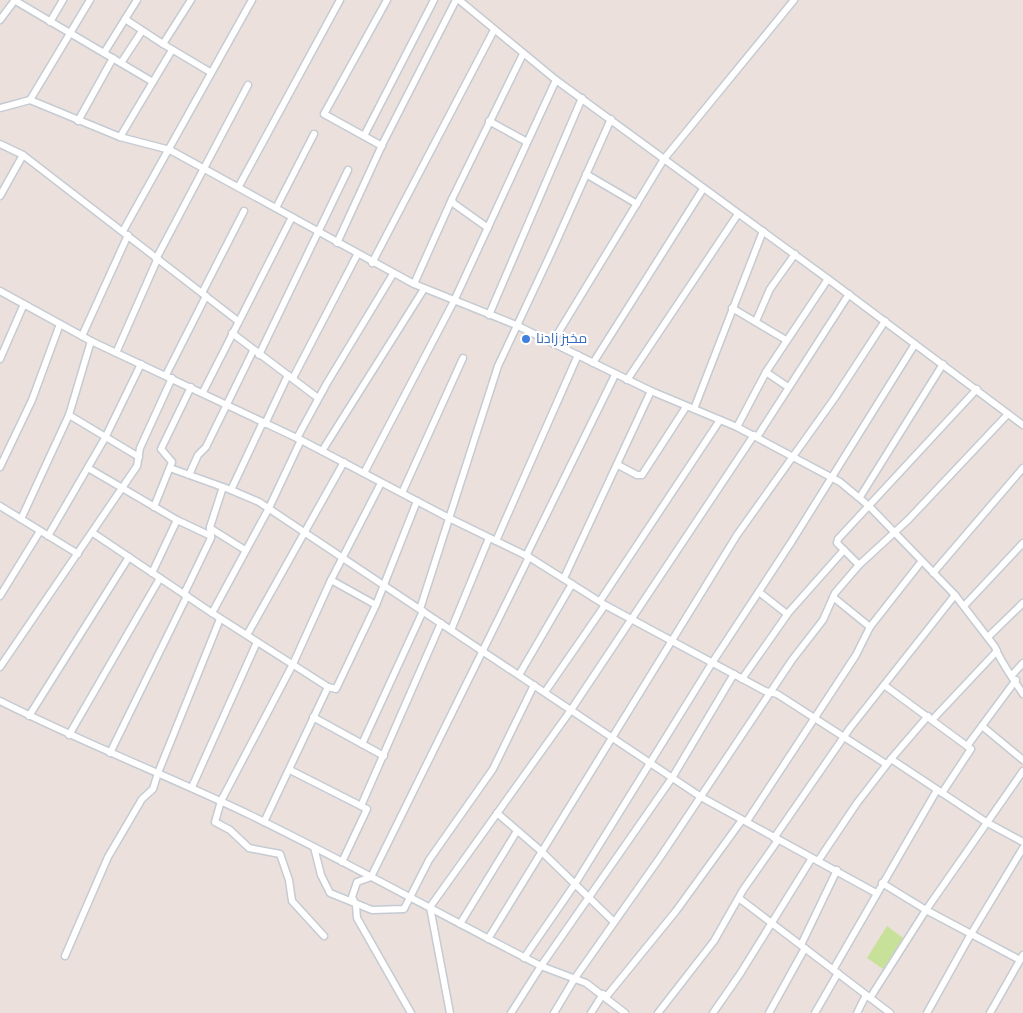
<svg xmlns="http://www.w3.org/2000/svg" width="1023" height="1013" font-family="Overpass,Cairo,sans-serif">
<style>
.green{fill:#c8e199}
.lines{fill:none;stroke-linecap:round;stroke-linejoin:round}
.minor-casing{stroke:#c4cbd3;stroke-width:9}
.minor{stroke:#fff;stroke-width:6}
.shop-dot{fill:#3f7fe0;stroke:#fff;stroke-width:2}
.labels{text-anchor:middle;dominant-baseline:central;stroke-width:4.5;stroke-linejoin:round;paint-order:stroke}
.shop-label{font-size:14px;fill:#366cbe;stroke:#fff;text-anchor:start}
</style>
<rect width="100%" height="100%" fill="#ebe0dc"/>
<path class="green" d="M887,926L903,938L883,969L867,958Z"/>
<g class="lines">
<defs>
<g id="minor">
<path d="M14,0L153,82"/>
<path d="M459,0L556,80L828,279L1023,425"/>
<path d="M125,19L163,44L210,72"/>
<path d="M0,20L15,0"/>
<path d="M50,22L63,0"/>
<path d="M163,44L191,0"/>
<path d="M104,53L137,0"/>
<path d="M121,63L142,31"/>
<path d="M30,100L90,0"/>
<path d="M0,108L30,100L120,137L170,150L414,284L516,325L651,391L737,427L840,482L869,506L955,595L995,647C1000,661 1014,680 1023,694"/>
<path d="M78,121L113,58"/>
<path d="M489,121L527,142"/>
<path d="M364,136L434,0"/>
<path d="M120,137L172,50"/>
<path d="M0,144L23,155L238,321"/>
<path d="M382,146L324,114L387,0"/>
<path d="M586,174L637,204"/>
<path d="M239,186L340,0"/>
<path d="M0,196L23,155"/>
<path d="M276,208L314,134"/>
<path d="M488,228L453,203L452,199L523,54"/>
<path d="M123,231L252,0"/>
<path d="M337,243L383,143L456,0"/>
<path d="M156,259L248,85"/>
<path d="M372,263L494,30"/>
<path d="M414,284L452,199"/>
<path d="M0,291L91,341L301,440L449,518L529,557L605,605L765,691L777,694L886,764"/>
<path d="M202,293L244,211"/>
<path d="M732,308L786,340"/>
<path d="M489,315L582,98"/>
<path d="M756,321L770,289L795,254"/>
<path d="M232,333L318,398"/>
<path d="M82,336L128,235"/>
<path d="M552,343L664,159L794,0"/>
<path d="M116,353L157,260"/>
<path d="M259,355L348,170"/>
<path d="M0,359L24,304"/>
<path d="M593,363L703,189"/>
<path d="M766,372L788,387"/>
<path d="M166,375L206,296"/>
<path d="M293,378L357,255"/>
<path d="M627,380L738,214"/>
<path d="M203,392L292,217"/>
<path d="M694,409L763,231"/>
<path d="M69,415L139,457"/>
<path d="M265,424L288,375"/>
<path d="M737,427L766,372L828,279"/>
<path d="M757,437L849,294"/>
<path d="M297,438L327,383L393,274"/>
<path d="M322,451L424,289"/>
<path d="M618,465L637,475H642L686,407"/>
<path d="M0,467L32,400L60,324"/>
<path d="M88,468L177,520L211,536"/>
<path d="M170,468L231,490L259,502L701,797L876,893"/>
<path d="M364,473L454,301L556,80"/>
<path d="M189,475L198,455L206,447L253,351"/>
<path d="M231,490L263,422"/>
<path d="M402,493L463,358"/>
<path d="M860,497L943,364"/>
<path d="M0,506L78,554"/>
<path d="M154,507L172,462L161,449L191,387"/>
<path d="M21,519L69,415L91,341"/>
<path d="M210,528L245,550"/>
<path d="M93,533L212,613L328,687L336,689L376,605L417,501"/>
<path d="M48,536L105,438L141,364"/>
<path d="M496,541L578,355"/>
<path d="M526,556L615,375"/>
<path d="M859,565L837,543L838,539L977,389"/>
<path d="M152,573L177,520"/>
<path d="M933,573L1023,468"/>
<path d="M564,578L651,391"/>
<path d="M331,580L376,605"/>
<path d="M759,592L787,614"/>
<path d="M184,594L211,538L210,527L223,487"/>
<path d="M0,596L40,531"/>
<path d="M833,597L870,627"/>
<path d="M600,601L720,420"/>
<path d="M964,606L1023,543"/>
<path d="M420,609L498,366L552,251L611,119"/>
<path d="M212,613L269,508L301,440"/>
<path d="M451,630L489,538"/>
<path d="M247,635L344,462"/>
<path d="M988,637L1023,603"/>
<path d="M0,667L137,466L140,448L172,378"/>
<path d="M519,675L572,584"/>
<path d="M1012,675L1023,663"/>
<path d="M742,679L789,612L844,550"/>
<path d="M884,685L971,749L942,793"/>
<path d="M545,692L605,605"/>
<path d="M0,701C81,742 166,775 248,814C347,862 443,916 541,966L586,983L625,1013"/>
<path d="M29,716L129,557"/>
<path d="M313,717L384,756"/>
<path d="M933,719L997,651"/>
<path d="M982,726L1023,760"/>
<path d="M69,735L160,578"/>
<path d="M362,744L423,611"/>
<path d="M967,746L1016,680"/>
<path d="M110,753L187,596"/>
<path d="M891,759L928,716"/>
<path d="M290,770L367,809L342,862"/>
<path d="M192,787L257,642"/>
<path d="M361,806L441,623"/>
<path d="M497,813L541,851L614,922"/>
<path d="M747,821L856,655L870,627L921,562"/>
<path d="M264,822L328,687"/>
<path d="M774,838L850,728L955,595"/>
<path d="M314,847L321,875L330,893L372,910L404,909L429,860L493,769L534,685"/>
<path d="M818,861L857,803L891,759L986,822L1023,842"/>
<path d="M882,883L926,910L1020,960"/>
<path d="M740,899L890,1013"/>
<path d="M460,924L517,831"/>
<path d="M324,936L292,901L289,880L280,854L249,848L230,830L215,822L221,801L293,664L331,580L381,483"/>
<path d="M488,939L737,535L834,399L885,321"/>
<path d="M801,945L837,870"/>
<path d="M65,956L108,857L142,799L153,789L158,773L220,619"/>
<path d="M524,958L575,884L712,663L792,541L915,344"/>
<path d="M833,970L937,790"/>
<path d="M606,997L676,911L742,820"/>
<path d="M870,998L926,910L1023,771"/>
<path d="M411,1013L357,918L356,905L352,897L357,882L371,877L529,557"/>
<path d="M450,1013L430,907L571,710L754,435"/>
<path d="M511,1013L541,966L672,778L734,674"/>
<path d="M554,1013L575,978L661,856L792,660L823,620L835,593L859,565L908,520L1008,414"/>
<path d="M591,1013L603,994"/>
<path d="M658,1013L714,941L743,890L778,840"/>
<path d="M713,1013L740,974L812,858"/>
<path d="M769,1013L805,948"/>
<path d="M815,1013L838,973"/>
<path d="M857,1013L866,995"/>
<path d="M927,1013L971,934L1023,848"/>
<path d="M990,1013L1023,955"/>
</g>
</defs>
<use href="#minor" class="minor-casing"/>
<use href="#minor" class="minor"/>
</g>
<circle class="shop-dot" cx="526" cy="339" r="5"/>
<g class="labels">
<g class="shop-label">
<text x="536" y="339">مخبز زادنا</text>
</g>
</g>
</svg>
